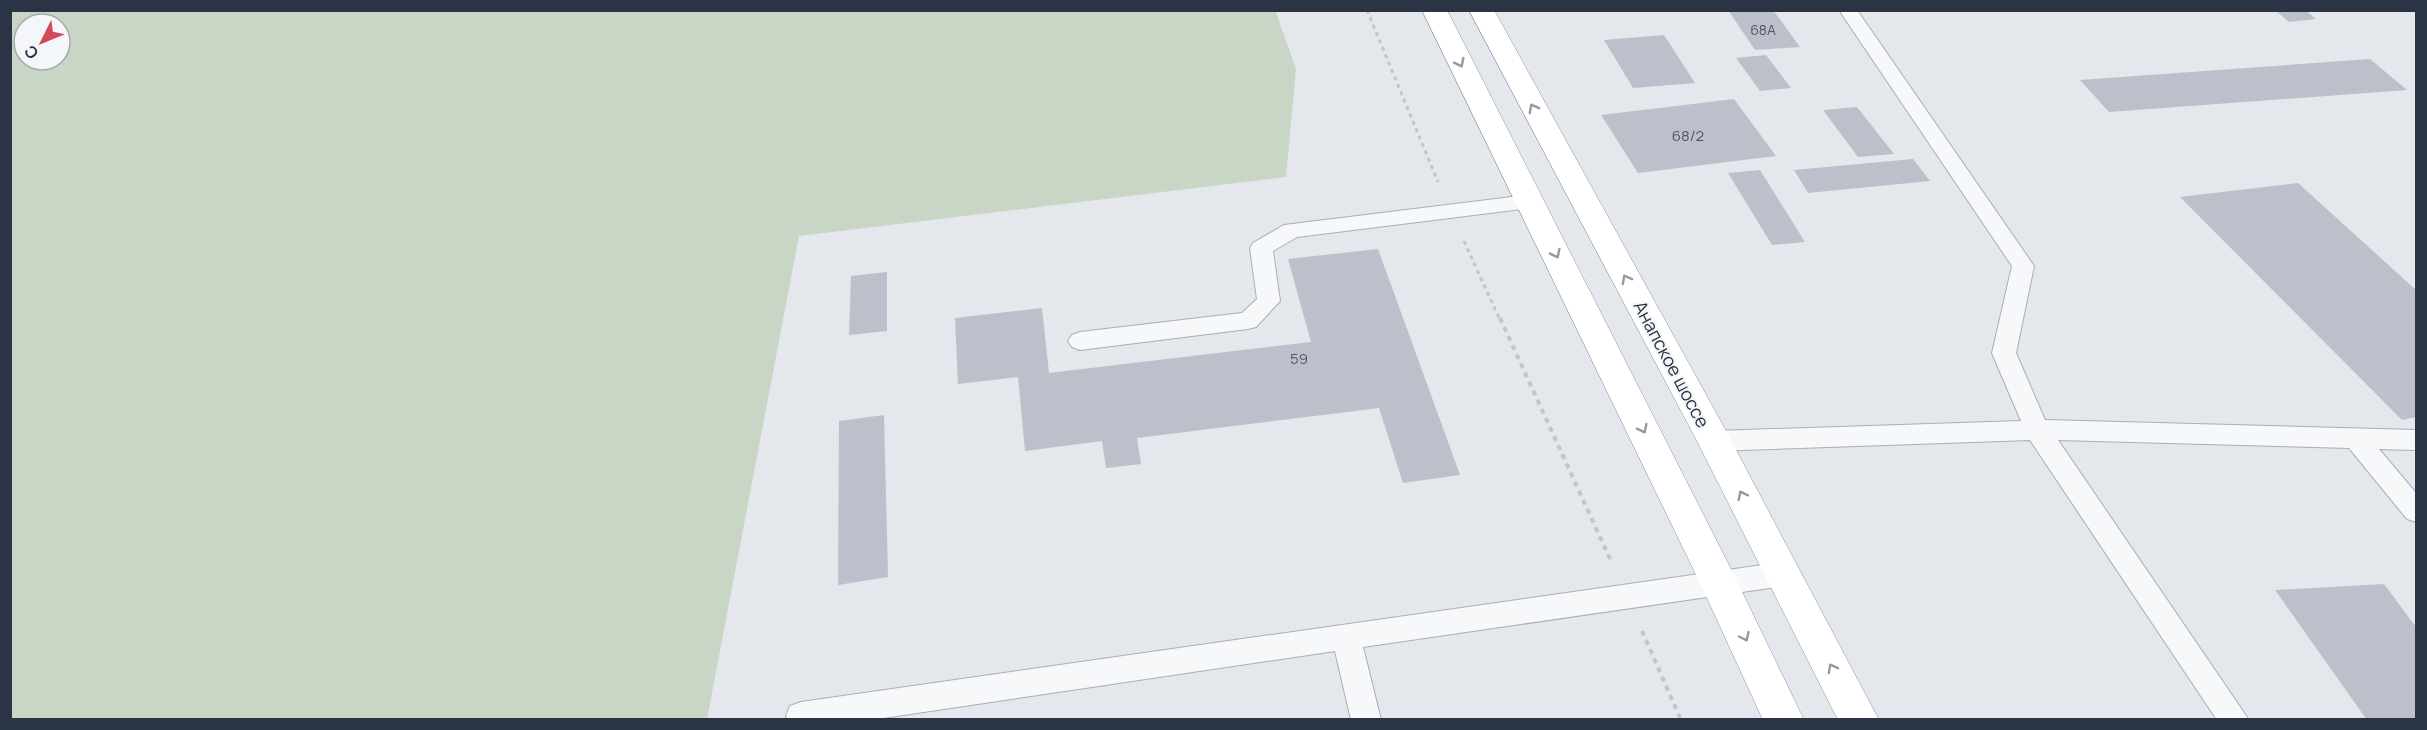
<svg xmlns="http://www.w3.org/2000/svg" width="2427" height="730" font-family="Manrope,sans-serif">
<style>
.green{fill:#c9d6c5;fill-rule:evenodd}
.building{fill:#bbc0ca}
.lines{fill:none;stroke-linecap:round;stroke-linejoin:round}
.lane-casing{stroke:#a9aeb7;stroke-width:2}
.highway-casing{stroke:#8b94a3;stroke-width:1}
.path-far1{stroke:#c2c5cb;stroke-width:3;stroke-dasharray:4 4;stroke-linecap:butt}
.path{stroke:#c2c5cb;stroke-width:4;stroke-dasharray:5 5;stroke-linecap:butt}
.lane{fill:#f7f8fa;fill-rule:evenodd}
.highway{fill:#fff;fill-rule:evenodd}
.oneway{stroke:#959aa2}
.labels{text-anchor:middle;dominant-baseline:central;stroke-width:4.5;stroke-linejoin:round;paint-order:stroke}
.far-number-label{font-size:14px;fill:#4f5766}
.number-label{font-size:15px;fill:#4f5766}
.street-label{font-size:18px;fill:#2b3445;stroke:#f4f6f9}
</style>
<rect width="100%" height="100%" fill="#e4e7ec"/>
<path class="green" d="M1275,10L1296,69L1286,177L799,236L707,719H11V11ZM24,24H60V60H24Z"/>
<g class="building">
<path d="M1728,10H1773L1800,47L1755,50Z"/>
<path d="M2275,10H2305L2316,19L2289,22Z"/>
<path d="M1664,35L1695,83L1633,88L1604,40Z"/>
<path d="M1766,55L1791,88L1760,91L1736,58Z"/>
<path d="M2370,59L2407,90L2109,112L2080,80Z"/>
<path d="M1734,99L1776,156L1638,173L1601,115Z"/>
<path d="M1857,107L1894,154L1858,157L1823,110Z"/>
<path d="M1913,159L1930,181L1808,193L1794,170Z"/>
<path d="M1760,170L1805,242L1772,245L1728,173Z"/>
<path d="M2298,183L2416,290V417L2402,420L2180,197Z"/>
<path d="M1378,249L1460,475L1403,483L1379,408L1137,438L1141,464L1106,468L1102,441L1025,451L1018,377L958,384L955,318L1042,308L1049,373L1311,342L1288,259Z"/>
<path d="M887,272V331L849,335L851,276Z"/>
<path d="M884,415L888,577L838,585L839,421Z"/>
<path d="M2384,584L2416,627V720H2367L2275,590Z"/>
</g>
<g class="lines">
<defs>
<g id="lane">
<path d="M1839,10H1857L2034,266L2016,353L2045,420L2416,430V450L2379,449L2416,493V522L2407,519L2349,448L2058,440L2249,720H2217L2030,440L1714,451L1705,448L1701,441L1705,434L1714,431L2021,421L1992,353L2012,266Z"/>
<path d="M1529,195L1537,197L1540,202L1537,207L1297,237L1273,251L1280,301L1256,327L1248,329L1080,350L1072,347L1068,341L1072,335L1080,332L1242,313L1257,299L1250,248L1253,243L1284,225Z"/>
<path d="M1783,562L1793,566L1797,574L1793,582L1783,586L1363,647L1381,720H1351L1335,651L870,720H788L786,716L790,706L801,702Z"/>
</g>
<g id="highway">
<path d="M1422,10H1447L1733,573L1804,720H1763L1701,585Z"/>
<path d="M1469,10H1494L1726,431L1879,720H1838L1697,441Z"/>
</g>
</defs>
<use href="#lane" class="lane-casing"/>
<use href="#highway" class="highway-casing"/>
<g class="path-far1">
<path d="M1367,10L1438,182"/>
<path d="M1464,241L1500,320"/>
</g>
<g class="path">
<path d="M1500,318L1611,561"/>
<path d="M1642,631L1681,720"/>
</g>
<use href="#lane" class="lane"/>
<use href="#highway" class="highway"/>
</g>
<defs><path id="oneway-chevron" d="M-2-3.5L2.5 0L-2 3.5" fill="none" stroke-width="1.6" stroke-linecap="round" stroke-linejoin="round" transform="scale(1.5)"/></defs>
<g class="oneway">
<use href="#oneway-chevron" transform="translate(1460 63) rotate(63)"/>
<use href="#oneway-chevron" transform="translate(1533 108) rotate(-118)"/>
<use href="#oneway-chevron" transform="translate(1556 254) rotate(64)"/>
<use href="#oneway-chevron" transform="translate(1626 279) rotate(-118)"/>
<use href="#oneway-chevron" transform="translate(1643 429) rotate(64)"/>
<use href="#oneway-chevron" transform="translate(1742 495) rotate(-117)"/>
<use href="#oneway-chevron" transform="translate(1745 637) rotate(65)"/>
<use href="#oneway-chevron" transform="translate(1832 668) rotate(-118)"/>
</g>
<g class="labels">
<g class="far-number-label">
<text x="1763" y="29">68А</text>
</g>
<g class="number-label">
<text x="1688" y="135">68/2</text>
<text x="1299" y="358">59</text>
</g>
<g class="street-label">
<text transform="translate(1672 364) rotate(62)">Анапское шоссе</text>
</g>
</g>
<rect width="2427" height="730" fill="none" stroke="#2b3445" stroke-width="24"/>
<g transform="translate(42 42) rotate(227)"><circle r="28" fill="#f4f6f9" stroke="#a4a8b1" stroke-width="1.5"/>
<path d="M0-4.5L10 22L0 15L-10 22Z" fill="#d1495b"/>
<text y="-9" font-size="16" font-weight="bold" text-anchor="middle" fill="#2b3445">С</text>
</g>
</svg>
